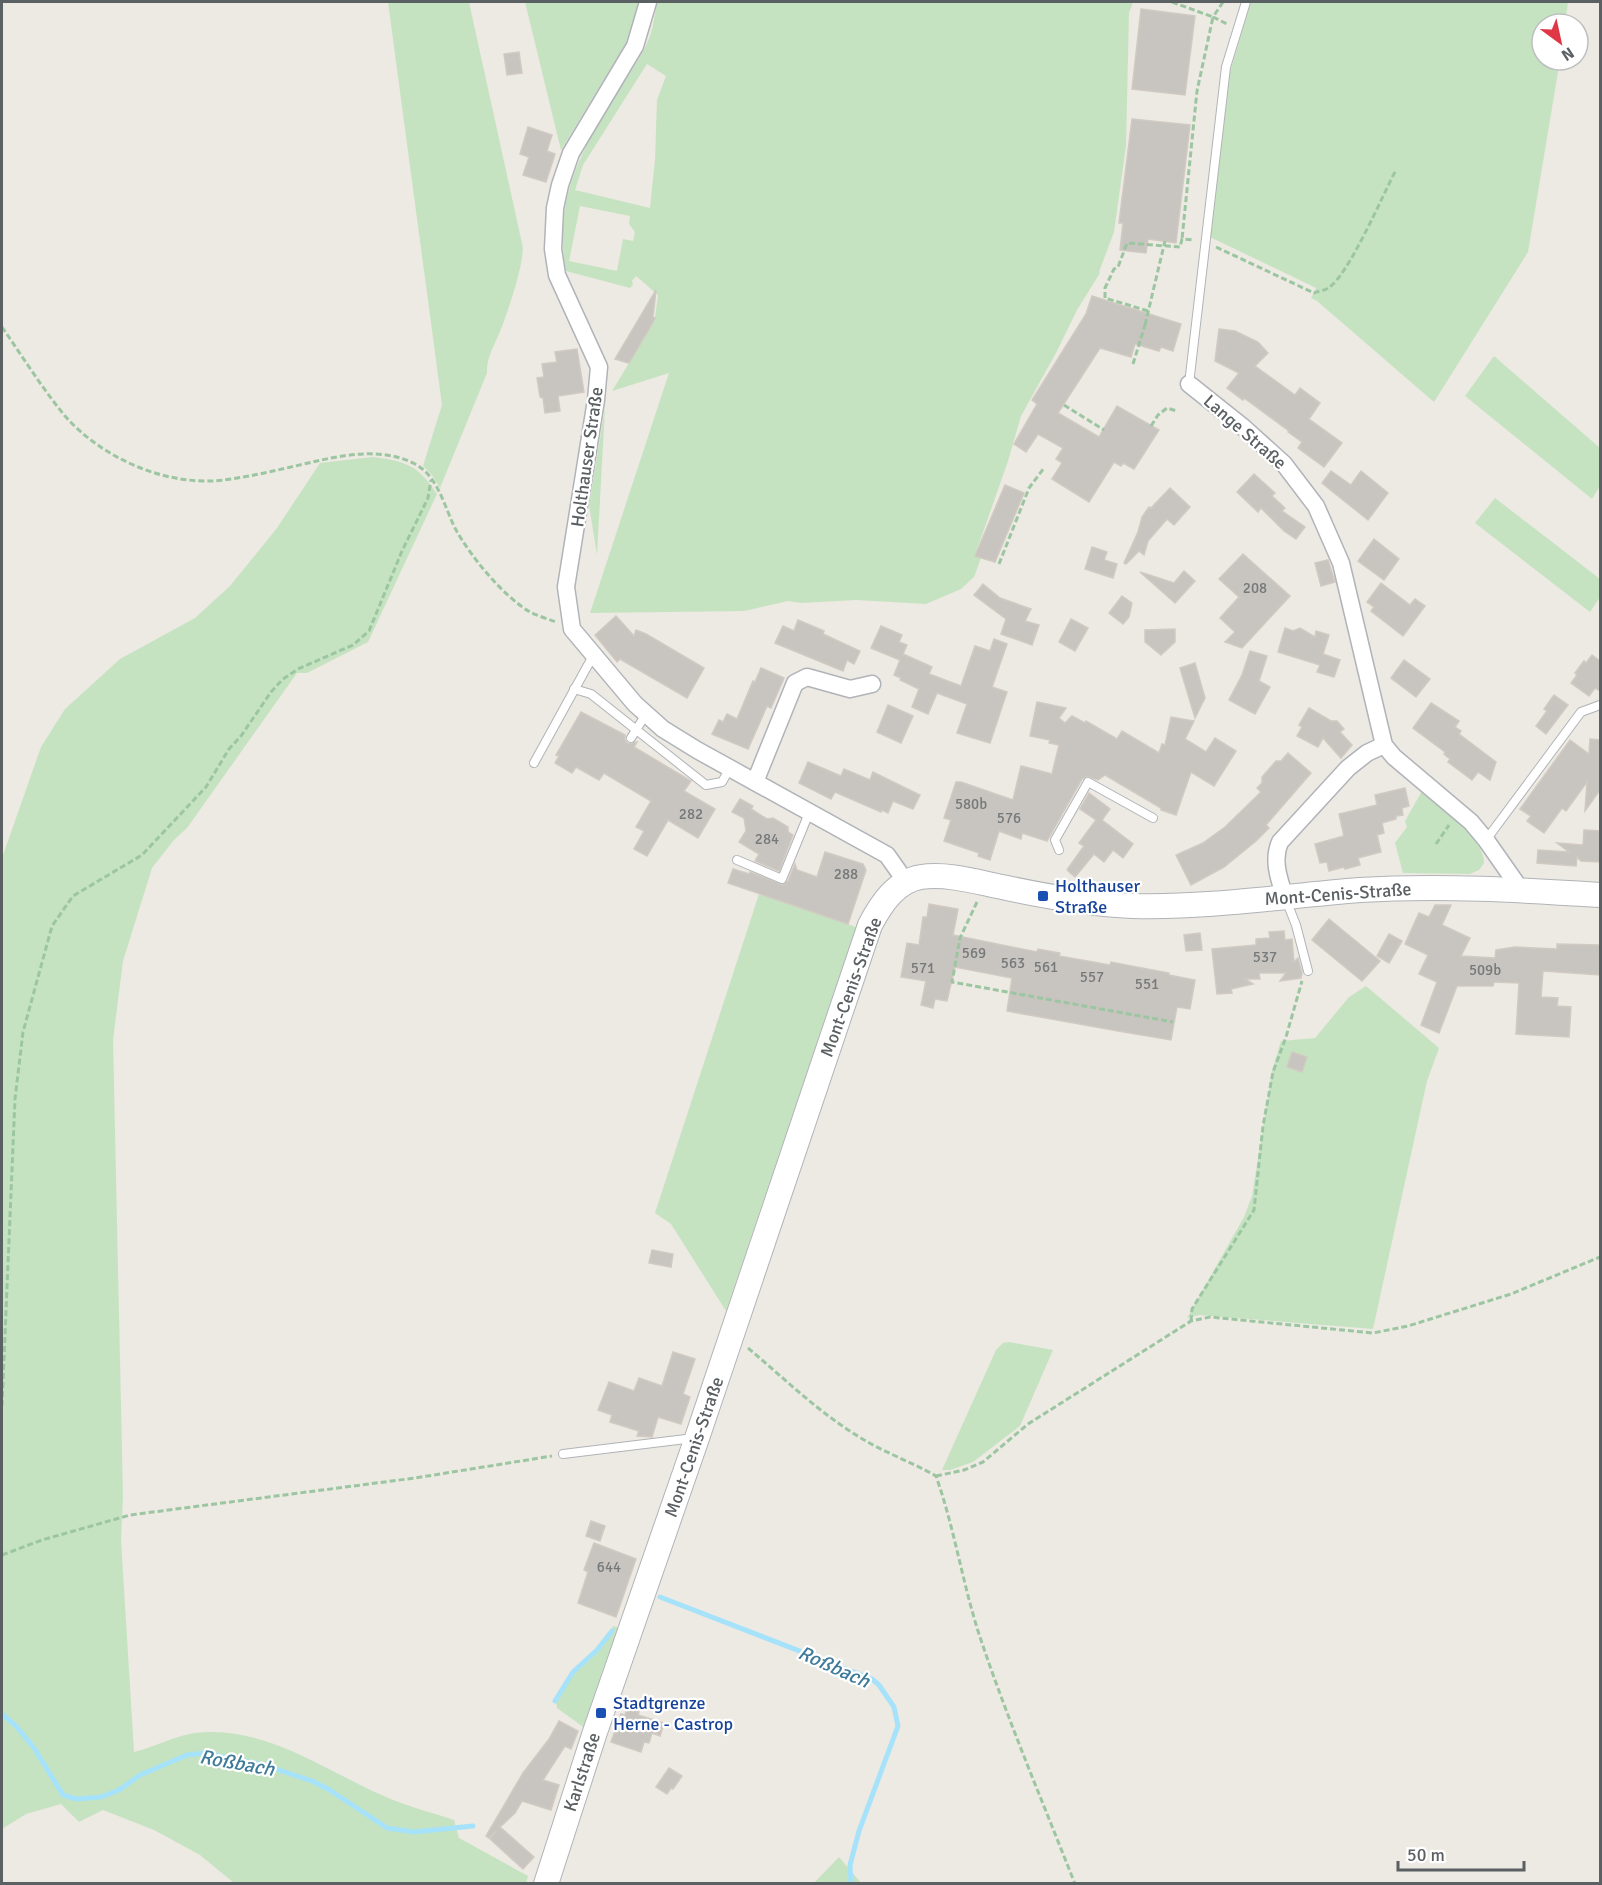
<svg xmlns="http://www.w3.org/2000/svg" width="1602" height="1885" font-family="Signika,sans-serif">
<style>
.green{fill:#c6e3c1;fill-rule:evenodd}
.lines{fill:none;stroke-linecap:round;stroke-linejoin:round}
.stream{stroke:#a6e3fa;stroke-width:5}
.building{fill:#c8c4bf;stroke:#d1cac2;stroke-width:1.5}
.lane-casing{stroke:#b0b4b8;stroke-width:10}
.street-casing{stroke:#b0b4b8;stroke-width:19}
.secondary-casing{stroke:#b0b4b7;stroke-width:26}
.path{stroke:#9cc6a1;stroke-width:3;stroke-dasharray:6 3;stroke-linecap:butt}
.lane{stroke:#fff;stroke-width:8}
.street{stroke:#fff;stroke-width:16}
.secondary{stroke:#fff;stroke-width:24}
.transit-dot{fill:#1a4fb4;stroke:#fff;stroke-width:2}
.labels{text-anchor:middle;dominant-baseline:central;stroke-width:4.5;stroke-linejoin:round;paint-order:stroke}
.number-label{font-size:15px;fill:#76797a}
.street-label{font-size:18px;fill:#5b6063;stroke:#fff}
.transit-label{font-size:18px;fill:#164399;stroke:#fff;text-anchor:start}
.water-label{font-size:20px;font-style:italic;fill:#3f7a9a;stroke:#fff}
</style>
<rect width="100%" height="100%" fill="#ede9e3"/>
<g class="green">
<path d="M388,2H469L523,248C522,270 509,308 501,329C495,345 486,357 487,373L440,488L432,475L423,466L442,405Z"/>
<path d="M525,2H640L626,43L561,150Z"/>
<path d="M657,2H1133L1129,13L1126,146L1114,232L1099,272L1100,273L1077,310L1056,353L1021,416L1008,461L975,555L981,558L974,577L961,589L926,604L856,600L801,603L788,601L744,611L590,613L669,373L612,391L651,327L655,318L658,295L636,276L632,281L633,285L630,288L566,271C552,200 583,147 619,90C630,72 644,54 651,33C654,23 655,12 657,2ZM647,64L666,76L657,100L655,160L650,208L575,190L583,165ZM580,206L630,216L629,224L635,232L633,241L623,239L617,271L569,261Z"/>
<path d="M1251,2H1568L1565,24H1542V60H1560L1528,252L1434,402L1317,301L1311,298L1316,288L1210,237L1228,79Z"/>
<path d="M1494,356L1600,448V486L1592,499L1465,396Z"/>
<path d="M605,408L597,555L589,505Z"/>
<path d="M373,457C406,461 419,466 437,494L368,642L307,673H297L187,828L174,840L152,868L123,961L113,1040L123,1497L121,1540L134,1752C155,1747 174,1736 195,1733C267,1724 331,1775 393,1800C413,1808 434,1813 454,1820L459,1838L528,1876L526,1883H234L200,1855L154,1830L103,1810L79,1822L61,1804L26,1814L2,1829V858L41,747L65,709L120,659L195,618L230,586L277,528L320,463Z"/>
<path d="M1495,498L1600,579V597L1590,612L1475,523Z"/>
<path d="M1422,791C1439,805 1486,841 1484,863L1479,870L1470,874L1403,873L1395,843L1407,827L1405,821Z"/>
<path d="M759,894L856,927L726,1311L671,1224L655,1213Z"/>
<path d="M1366,986L1439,1048L1427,1081L1373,1329L1199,1315L1187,1318L1244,1217L1252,1196L1272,1071L1281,1041L1315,1038L1349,997Z"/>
<path d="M1009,1342L1053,1350L1020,1426L973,1462L950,1470H942L996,1350L1003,1343Z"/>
<path d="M613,1626L620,1628L586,1729L557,1708L556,1702C561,1691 568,1680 577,1670C590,1655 607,1646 613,1626Z"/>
<path d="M839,1857L861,1883H814Z"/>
</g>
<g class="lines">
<g class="stream">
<path d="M660,1597L872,1679L879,1685L894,1707L898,1726L859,1831L850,1865L851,1884"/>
<path d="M555,1701L573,1672L597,1650L612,1631"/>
<path d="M2,1714L16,1726L34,1748L63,1795L76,1799L101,1797L119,1790L140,1775L187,1755L204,1753L264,1765L312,1781L328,1789L387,1828L414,1832L473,1826"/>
</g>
</g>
<g class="building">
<path d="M1141,9L1195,16L1185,95L1132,89Z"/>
<path d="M519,52L522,73L507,75L504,54Z"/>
<path d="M1132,119L1190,125L1176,243L1148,239L1146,253L1120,250L1123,223H1119Z"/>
<path d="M528,127L552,135L547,151L555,154L546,182L523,175L529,157L520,154Z"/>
<path d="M656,290L653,317L655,318L651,326L629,363L615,359Z"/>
<path d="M1092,296L1181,324L1173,351L1161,347L1159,351L1135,344L1131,357L1100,348L1058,413L1099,437L1117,406L1159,430L1134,469L1123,463L1121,466L1114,462L1089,502L1052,479L1062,463L1056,459L1063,448L1038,434L1026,452L1014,444L1037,404L1032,400L1086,314Z"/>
<path d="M1219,329L1235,331L1258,342L1268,353L1255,366L1295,395L1300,388L1320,403L1309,419L1342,443L1324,467L1298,448L1302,442L1288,432L1289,431L1251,403L1244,398L1243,400L1227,388L1239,373L1215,361Z"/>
<path d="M577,349L584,392L558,396L560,411L545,413L543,398L540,397L537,378L544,377L542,364L557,362L555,352Z"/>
<path d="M1331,471L1351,485L1361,471L1388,493L1368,520L1322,483Z"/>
<path d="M1254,474L1275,493L1272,496L1285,508L1282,511L1305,527L1296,539L1284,531L1261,508L1258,512L1237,492Z"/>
<path d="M1005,485L1024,493L995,562L975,556Z"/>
<path d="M1170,488L1190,507L1174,525L1167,519L1148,541L1144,555L1139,551L1126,564L1124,563L1138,532L1142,517L1149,507L1151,508Z"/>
<path d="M1374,539L1399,559L1384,580L1358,561Z"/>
<path d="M1092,547L1107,552L1104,560L1117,564L1113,578L1085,569Z"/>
<path d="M1243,554L1290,596L1242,648L1225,642L1235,632L1220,618L1239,597L1219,579Z"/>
<path d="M1328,560L1335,582L1321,586L1315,563Z"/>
<path d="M1184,571L1195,581L1175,603L1140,572L1174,583Z"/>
<path d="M1381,583L1410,605L1415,599L1425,606L1403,636L1371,611L1374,607L1367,602Z"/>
<path d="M983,584L1000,598L1031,609L1025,621L1039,625L1032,645L1001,634L1006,619L974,595Z"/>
<path d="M1122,596L1132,603L1129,617L1123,624L1109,613Z"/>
<path d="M616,616L634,636L636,630L646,634L704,668L687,698L620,659L617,662L595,635Z"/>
<path d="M1071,619L1088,628L1075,651L1059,642Z"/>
<path d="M798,620L824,631L823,634L860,651L854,664L847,660L843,671L775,643L783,626L794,631Z"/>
<path d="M881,626L902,635L899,642L907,645L903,654L932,667L929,674L961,686L975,646L990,651L994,639L1007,644L992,687L1007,692L990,743L957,733L967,704L937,693L928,714L912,707L919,689L900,680L901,678L894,675L900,660L871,648Z"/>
<path d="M1285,628L1293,631L1300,628L1315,637L1316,631L1329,635L1323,654L1340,660L1334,677L1317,672L1320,665L1278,652Z"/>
<path d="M1175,629V642L1161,655L1145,642V630Z"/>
<path d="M1250,651L1267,656L1259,681L1270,687L1255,714L1229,700L1242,675Z"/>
<path d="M1592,655L1600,661V691L1595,688L1589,696L1571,683L1577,675L1575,673L1584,661L1586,663Z"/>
<path d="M1404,660L1430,679L1416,697L1391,678Z"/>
<path d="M1195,663L1205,698L1195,718L1180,668Z"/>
<path d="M761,668L784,678L771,708L767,706L748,749L712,734L719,720L723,722L727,714L737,719L753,681L755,682Z"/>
<path d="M1554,695L1568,705L1546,734L1536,726L1547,711L1544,709Z"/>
<path d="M1037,702L1066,708L1059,718L1065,723L1072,716L1085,723L1086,721L1117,739L1122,731L1159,753L1162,744L1165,745L1171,717L1194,721L1185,739L1206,752L1215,738L1236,751L1214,786L1191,772L1176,815L1161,810V808L1105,775L1098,780L1087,776L1082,779L1047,841L1022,833L1021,839L999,831L990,860L978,856L979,853L944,841L951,820L944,818L956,782H961L1013,800L1021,766L1052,774L1059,745L1049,743L1050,740L1030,736Z"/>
<path d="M1431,703L1459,721L1455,727L1461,731L1459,734L1496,762L1490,780L1478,772L1472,780L1448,762L1450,759L1444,754L1445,752L1413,728Z"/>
<path d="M888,705L913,716L901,743L877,732Z"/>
<path d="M1309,708L1331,721H1337L1344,729L1340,732L1352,745L1341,758L1323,738L1318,747L1297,736L1302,727L1299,725Z"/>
<path d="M581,712L625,735V740L628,744L637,742L634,747L691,781L684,791L715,809L698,838L668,820L647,856L634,849L644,831L636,827L651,801L604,773L599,780L576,767L572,773L555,763L559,756L556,755Z"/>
<path d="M1590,739L1600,740V790L1585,811L1587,782L1566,811L1562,808L1544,833L1527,821L1531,816L1520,809L1570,740L1589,754Z"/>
<path d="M1288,753L1311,773L1266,825L1269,828L1256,841L1224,867L1191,885L1176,855L1203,843L1225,827L1261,792L1257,788L1262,783V777L1276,761H1281Z"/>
<path d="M808,762L841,776L844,769L870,780L873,772L920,795L913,809L893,801L888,813L882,810L881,812L835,792L831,799L799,783Z"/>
<path d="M1405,788L1409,806L1402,808L1403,815L1396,816V819L1382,823L1384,833L1377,835L1381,852L1358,858L1360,865L1345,869L1344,867L1329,871L1327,862L1320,863L1315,844L1344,836L1339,814L1377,805L1375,795Z"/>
<path d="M1089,793L1110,809L1102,820L1133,844L1123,858L1113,850L1104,862L1094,854L1075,877L1067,870L1084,846L1079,843L1096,820L1080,809Z"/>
<path d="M740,799L753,806L751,809L767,819L773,818L788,827V832L793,835L779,871L755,861L759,854L739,842L746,831L744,818L732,812Z"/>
<path d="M1584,830L1600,831V862L1581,861L1577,857L1576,866L1537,863L1538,850L1569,852L1557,843L1583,845Z"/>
<path d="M825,852L863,864L866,870L848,924L728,883L733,869L749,874L750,872L783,885L788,881L795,864L797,870L817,877Z"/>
<path d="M929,904L958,909L953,935L1037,952L1038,949L1060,953L1059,956L1110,965L1111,962L1169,973V975L1195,980L1190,1009L1177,1007L1171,1040L1118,1031L1007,1011L1012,978L955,967L947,1001L935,999L933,1008L921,1005L926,981L901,977L907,943L919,945L923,917H927Z"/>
<path d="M1435,905H1451L1442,925L1470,938L1461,956L1495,958L1496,950L1515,947L1557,949V944L1600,945V975L1543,971L1541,997L1558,998L1557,1006L1571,1007L1569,1037L1516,1034L1519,983L1494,982L1493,986H1457L1439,1033L1421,1025L1437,982L1419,974L1428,955L1405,944L1419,913L1429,917Z"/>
<path d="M1329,919L1380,961L1362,981L1312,940Z"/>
<path d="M1284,931L1285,940L1292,939L1294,962L1298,958L1302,973L1301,978L1280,981L1286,973H1259L1260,979H1245L1253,984L1231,989L1232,993L1217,994L1212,949L1256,945V939L1270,938L1269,932Z"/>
<path d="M1200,933L1202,950L1186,951L1184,935Z"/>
<path d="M1389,934L1402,941L1389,963L1377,956Z"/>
<path d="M1292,1052L1307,1057L1302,1072L1287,1067Z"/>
<path d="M652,1250L673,1254L671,1267L649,1263Z"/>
<path d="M673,1352L695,1359L683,1394L690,1397L681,1424L658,1417L652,1437L637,1436L639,1431L610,1422L612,1415L598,1410L609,1382L634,1391L639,1378L662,1386Z"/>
<path d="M591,1521L605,1526L600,1541L586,1536Z"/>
<path d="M594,1543L636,1559L616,1617L578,1603L588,1572L584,1570Z"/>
<path d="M627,1708L639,1712L638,1715L664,1723L660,1736L652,1733L649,1743L644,1742L641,1752L611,1742L621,1714L625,1715Z"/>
<path d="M559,1721L578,1731L571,1749L565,1746L543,1780L559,1785L551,1810L522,1801L515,1813L500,1827L534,1857L523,1869L490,1839L496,1831L489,1838L486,1836L523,1773L549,1739Z"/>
<path d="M669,1768L682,1776L673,1789L671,1788L667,1794L656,1787Z"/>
</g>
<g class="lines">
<defs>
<g id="lane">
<path d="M1189,384L1226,67L1246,2"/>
<path d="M574,689L591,694L706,785L722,782L730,768"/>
<path d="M631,738L646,714"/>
<path d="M534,763L594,654"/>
<path d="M1486,840L1581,712L1600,705"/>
<path d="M1059,850L1055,840L1088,782L1153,818"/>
<path d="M737,860L782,879L809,813"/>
<path d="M1286,900L1296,925L1308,971"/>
<path d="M563,1454L694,1438"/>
</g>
<g id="street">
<path d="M648,2L635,46L571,153L560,185L555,208L553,249L557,275L599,367L596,400L566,587L572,629L635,704L663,729L697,750L887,855L906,882"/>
<path d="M1189,384L1243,427L1284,464L1316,506L1341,563L1384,745L1394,757L1471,822L1486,840L1521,890"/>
<path d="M755,782L795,683L807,677L850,689L872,684"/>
<path d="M1285,897C1279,879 1272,860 1280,842L1348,768L1367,753L1384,745"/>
</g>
<path id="secondary" d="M546,1884L595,1732L697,1438L870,925C881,904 896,881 921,877C949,873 980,883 1007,888C1049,897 1090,904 1133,906C1209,908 1284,896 1360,890C1440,885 1520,890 1600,895"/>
</defs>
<use href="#lane" class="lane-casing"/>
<use href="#street" class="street-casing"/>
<use href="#secondary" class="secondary-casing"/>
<g class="path">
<path d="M1172,2L1213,17L1197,91L1182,239"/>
<path d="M1223,2L1213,17L1227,24"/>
<path d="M1216,247L1314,293C1318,291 1324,291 1328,288C1348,277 1383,194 1396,170"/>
<path d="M1148,311L1105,298V288L1114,269L1118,267L1127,243L1180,247L1182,239L1193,240"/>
<path d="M1145,325L1165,241"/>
<path d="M2,327C22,356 42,388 65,416C102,458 166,487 224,480C255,476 286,468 317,461C348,454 385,448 415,464C438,476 444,506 455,528C470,556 503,596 530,612C538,616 548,619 556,622"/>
<path d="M1133,364L1145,325L1141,324"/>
<path d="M1064,405L1104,430"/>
<path d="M1151,426L1158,415L1167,408L1177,411"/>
<path d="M999,564L1029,488L1044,468"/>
<path d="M1436,844L1449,825"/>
<path d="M977,902L960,938L952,982L1173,1022"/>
<path d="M1191,1321L1192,1309L1254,1210L1263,1126L1273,1072L1286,1037L1302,981"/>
<path d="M748,1348C785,1379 819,1413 861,1438C885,1453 912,1462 936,1476C954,1527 962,1580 978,1631C1006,1716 1042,1800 1075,1884"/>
<path d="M2,1406L15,1099L23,1032L52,926L73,896L142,855L206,787L229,749L241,736L271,692L283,679L298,669L353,645L369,631L402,551L428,498L431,480"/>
<path d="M936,1476L964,1470L983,1462L1028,1424L1191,1321L1210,1317L1373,1333L1408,1326L1511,1294L1600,1257"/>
<path d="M2,1555L42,1540L130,1515L415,1478L552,1456"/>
</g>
<use href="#lane" class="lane"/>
<use href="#street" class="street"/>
<use href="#secondary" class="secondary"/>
</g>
<g class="transit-dot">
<rect x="1037" y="890" width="12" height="12" rx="3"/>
<rect x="595" y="1707" width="12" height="12" rx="3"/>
</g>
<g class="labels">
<g class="number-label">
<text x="1255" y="588">208</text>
<text x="971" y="804">580b</text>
<text x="691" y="814">282</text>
<text x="1009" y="818">576</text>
<text x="767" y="839">284</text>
<text x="846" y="874">288</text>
<text x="974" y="953">569</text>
<text x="1265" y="957">537</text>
<text x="1013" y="963">563</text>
<text x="1046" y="967">561</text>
<text x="923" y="968">571</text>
<text x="1485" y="970">509b</text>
<text x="1092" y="977">557</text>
<text x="1147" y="984">551</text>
<text x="609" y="1567">644</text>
</g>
<g class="street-label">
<text transform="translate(1245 432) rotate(41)">Lange Straße</text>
<text transform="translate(587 457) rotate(-82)">Holthauser Straße</text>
<text transform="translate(1338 894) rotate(-4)">Mont-Cenis-Straße</text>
<text transform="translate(851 987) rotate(-70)">Mont-Cenis-Straße</text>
<text transform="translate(694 1447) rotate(-71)">Mont-Cenis-Straße</text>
<text transform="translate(582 1772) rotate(-72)">Karlstraße</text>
</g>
<g class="transit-label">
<text x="1055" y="886">Holthauser<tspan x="1055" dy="21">Straße</tspan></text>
<text x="613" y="1703">Stadtgrenze<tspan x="613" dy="21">Herne - Castrop</tspan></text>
</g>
<g class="water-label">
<text transform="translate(834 1667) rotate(24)">Roßbach</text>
<text transform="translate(237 1763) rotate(10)">Roßbach</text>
</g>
</g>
<rect width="1602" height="1885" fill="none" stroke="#5b6063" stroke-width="6"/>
<g transform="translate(1560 42) rotate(147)"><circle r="28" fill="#ffffff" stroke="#bdbfc1" stroke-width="1.5"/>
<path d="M0-4.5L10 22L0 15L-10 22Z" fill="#df3745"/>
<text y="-9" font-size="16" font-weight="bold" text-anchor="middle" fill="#5b6063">N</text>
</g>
<path d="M1398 1861v9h126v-9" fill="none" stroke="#5b6063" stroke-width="3"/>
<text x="1407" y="1861" font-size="18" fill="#5b6063" stroke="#ffffff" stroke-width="4.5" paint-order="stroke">50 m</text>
</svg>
